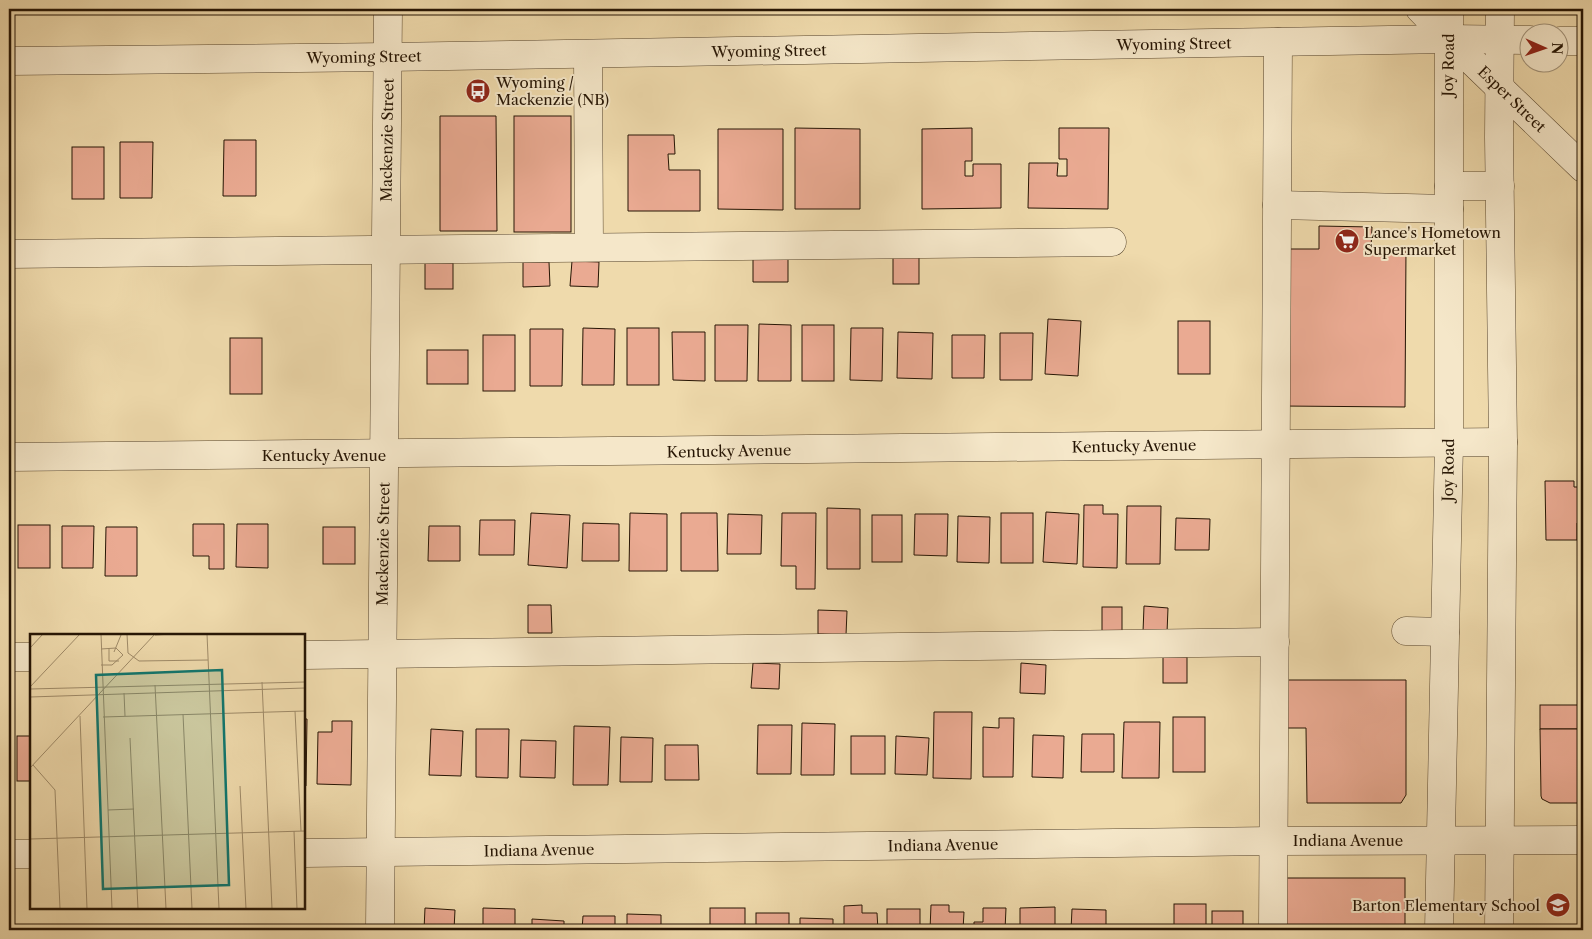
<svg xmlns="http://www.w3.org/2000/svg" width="1592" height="939" font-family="'Libre Caslon Text',serif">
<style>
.building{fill:#eaaa92;stroke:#261504}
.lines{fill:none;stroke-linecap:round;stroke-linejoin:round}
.minor-casing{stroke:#58462e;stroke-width:29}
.minor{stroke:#f5e7c9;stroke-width:28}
.labels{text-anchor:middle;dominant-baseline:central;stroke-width:4;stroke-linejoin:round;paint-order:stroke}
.street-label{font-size:15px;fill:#261504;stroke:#f5e7c9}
.poi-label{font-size:15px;fill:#261504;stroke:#f5e7c9;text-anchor:start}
.inset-road{fill:none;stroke:#9f8b69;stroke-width:1}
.view{fill:#0f766e;fill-opacity:0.15;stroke:#0f766e;stroke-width:2.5}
.inset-edge{fill:none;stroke:#261504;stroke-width:2.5}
</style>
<rect width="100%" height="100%" fill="#efdaac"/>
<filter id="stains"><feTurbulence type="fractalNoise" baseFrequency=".004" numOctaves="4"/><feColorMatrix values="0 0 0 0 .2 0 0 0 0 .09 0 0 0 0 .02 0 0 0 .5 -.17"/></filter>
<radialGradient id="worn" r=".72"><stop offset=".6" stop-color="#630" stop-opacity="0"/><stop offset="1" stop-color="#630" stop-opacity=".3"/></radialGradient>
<g class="building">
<path d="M440,116H496L497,231H440Z"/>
<rect x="514" y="116" width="57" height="116"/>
<path d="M795,128L860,129V209H795Z"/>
<path d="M972,128V161H965V176H973V164H1001V208L922,209V129Z"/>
<path d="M1059,128H1109L1108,209L1028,208L1029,163H1058L1057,176H1067V159H1059Z"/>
<path d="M718,129H783V210L718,209Z"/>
<path d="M628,135H674L675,154H668L669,170H700V211H628Z"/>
<path d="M224,140H256V196H223Z"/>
<path d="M120,142H153L152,198H120Z"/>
<rect x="72" y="147" width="32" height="52"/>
<path d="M1319,226L1372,227L1371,248L1406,249L1405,407L1282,406L1283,249H1319Z"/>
<path d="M788,257V282H753V258Z"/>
<rect x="893" y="257" width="26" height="27"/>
<path d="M572,261L599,262L598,287L570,286Z"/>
<path d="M523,262H549L550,286L523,287Z"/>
<rect x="425" y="263" width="28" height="26"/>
<path d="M1048,319L1081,321L1078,376L1045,374Z"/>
<rect x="1178" y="321" width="32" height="53"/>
<path d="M759,324L791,325V381H758Z"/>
<path d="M715,325H748L747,381H715Z"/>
<rect x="802" y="325" width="32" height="56"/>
<path d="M583,328L615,329L614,385H582Z"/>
<rect x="627" y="328" width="32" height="57"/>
<path d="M851,328H883L882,381L850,380Z"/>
<path d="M530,329H563L562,386H530Z"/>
<path d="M672,332H705V381L673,380Z"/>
<path d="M898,332L933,333L932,379L897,378Z"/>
<path d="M1000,333H1033L1032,380H1000Z"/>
<rect x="483" y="335" width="32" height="56"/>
<path d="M952,335H985L984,378H952Z"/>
<rect x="230" y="338" width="32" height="56"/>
<rect x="427" y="350" width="41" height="34"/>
<path d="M1545,481H1574V487H1583V523H1577V540H1546Z"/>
<path d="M1084,505H1103V514H1118L1117,568L1083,567Z"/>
<path d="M1127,506H1161L1160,564H1126Z"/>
<path d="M827,508L860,509V569H827Z"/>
<path d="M1046,512L1079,514L1077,564L1043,562Z"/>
<path d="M531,513L570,515L567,568L528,565Z"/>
<path d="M630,513L667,514V571H629Z"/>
<path d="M681,513H717L718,571H681Z"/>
<path d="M782,513H816L815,589H796V566H781Z"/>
<rect x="1001" y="513" width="32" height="50"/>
<path d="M728,514L762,515L761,554H727Z"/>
<path d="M915,514H948L947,556L914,555Z"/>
<rect x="872" y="515" width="30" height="47"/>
<path d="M958,516L990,517L989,563L957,562Z"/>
<path d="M1176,518L1210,519L1209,550H1175Z"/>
<path d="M480,520H515L514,555H479Z"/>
<path d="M583,523L619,524V561H582Z"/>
<path d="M193,524H224V569H209V556H193Z"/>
<path d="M237,524H268V568L236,567Z"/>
<rect x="18" y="525" width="32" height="43"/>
<path d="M62,526H94L93,568H62Z"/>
<path d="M429,526H460V561H428Z"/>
<path d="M106,527H137V576H105Z"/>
<rect x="323" y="527" width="32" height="37"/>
<path d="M528,605H551L552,633H528Z"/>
<path d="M1144,606L1168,608L1167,633L1143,632Z"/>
<rect x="1102" y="607" width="20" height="25"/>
<path d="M818,610L847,611L846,635L818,634Z"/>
<rect x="1163" y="657" width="24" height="26"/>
<path d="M753,663L780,664L779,689L751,688Z"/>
<path d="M1021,663L1046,665L1045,694L1020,693Z"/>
<path d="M1282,680H1406V795L1401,803H1307L1306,728H1282Z"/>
<rect x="1540" y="705" width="43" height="24"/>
<path d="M934,712H972L971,779L933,778Z"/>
<rect x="1173" y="717" width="32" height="55"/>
<path d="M999,718H1014L1013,777H983V727L999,728Z"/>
<path d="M304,719H307L306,786H304Z"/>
<path d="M332,721H352L351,785L317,784L318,732H332Z"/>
<path d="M1124,722H1160L1159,778H1122Z"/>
<path d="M802,723L835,724L834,775H801Z"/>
<path d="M758,725H792L791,774H757Z"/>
<path d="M574,726L610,727L608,785H573Z"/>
<path d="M431,729L463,731L461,776L429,775Z"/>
<path d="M476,729H509L508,778L476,777Z"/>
<path d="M1540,729H1583V803H1550L1542,799L1541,796Z"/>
<rect x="9" y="730" width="2" height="45"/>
<path d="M1082,734H1114V772H1081Z"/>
<path d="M1033,735L1064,736L1063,778L1032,777Z"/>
<rect x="17" y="736" width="14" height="45"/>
<rect x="851" y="736" width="34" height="38"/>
<path d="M896,736L929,738L927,775L895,774Z"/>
<path d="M621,737L653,738L652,782H620Z"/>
<path d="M521,740L556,741L555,778L520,777Z"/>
<path d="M665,745H698L699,780H665Z"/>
<rect x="1279" y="878" width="126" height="52"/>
<rect x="1174" y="904" width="32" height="26"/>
<path d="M862,905V913H877L878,930H844V906Z"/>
<path d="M931,905H949V912H964L963,930H930Z"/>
<path d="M1055,907V930H1020V908Z"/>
<path d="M425,908L455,910L454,930H424Z"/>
<path d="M483,908L515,909V930H483Z"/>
<rect x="710" y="908" width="35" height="22"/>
<path d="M983,908H1006L1005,930H974V922H983Z"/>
<rect x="887" y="909" width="33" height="21"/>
<path d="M1072,909L1106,910V930H1071Z"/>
<rect x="1212" y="911" width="31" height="19"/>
<rect x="756" y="913" width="33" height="17"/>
<path d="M627,914L661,915V930H627Z"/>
<path d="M583,916H615V930H582Z"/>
<path d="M800,918L833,919V930H800Z"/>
<path d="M532,919L564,921V930H532Z"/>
</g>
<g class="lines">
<defs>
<g id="minor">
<path d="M1420,9L1449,39L1583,168"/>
<path d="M1560,41H1583"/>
<path d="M588,54L589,247"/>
<path d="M9,61L388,57L1449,39L1530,40"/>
<path d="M1449,186H1500"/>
<path d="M1277,205L1449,209"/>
<path d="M9,254L1112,242"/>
<path d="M9,457L1503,442"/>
<path d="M1406,631L1445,632"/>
<path d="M304,655L1275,642"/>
<path d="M9,657H31"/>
<path d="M304,853L1274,841L1583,840"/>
<path d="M9,854H31"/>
<path d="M380,930L388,9"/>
<path d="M1273,930L1278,42"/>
<path d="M1439,930L1449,443V9"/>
<path d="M1499,930L1503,442L1499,137L1500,9"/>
</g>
</defs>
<use href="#minor" class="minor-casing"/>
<use href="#minor" class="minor"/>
</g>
<defs>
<symbol id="bus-disc" viewBox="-11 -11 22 22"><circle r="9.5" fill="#8f2418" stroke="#f5e7c9"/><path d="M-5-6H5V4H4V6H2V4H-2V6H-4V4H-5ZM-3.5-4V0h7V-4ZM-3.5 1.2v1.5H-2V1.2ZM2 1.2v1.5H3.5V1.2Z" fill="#fff"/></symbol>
<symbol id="supermarket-disc" viewBox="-11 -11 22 22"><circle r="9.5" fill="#8f2418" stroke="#f5e7c9"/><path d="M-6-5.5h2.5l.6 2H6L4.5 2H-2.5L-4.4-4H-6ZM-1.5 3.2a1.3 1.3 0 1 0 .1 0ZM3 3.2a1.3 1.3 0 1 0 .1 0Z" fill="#fff"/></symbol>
<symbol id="school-disc" viewBox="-11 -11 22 22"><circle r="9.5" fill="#8f2418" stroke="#f5e7c9"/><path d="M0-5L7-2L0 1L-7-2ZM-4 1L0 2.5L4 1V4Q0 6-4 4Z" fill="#fff"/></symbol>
</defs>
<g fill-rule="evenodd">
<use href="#bus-disc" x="464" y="77" width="28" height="28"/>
<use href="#supermarket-disc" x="1333" y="227" width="28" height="28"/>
<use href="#school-disc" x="1544" y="891" width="28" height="28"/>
</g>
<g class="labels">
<g class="street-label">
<text transform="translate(1174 44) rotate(-1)">Wyoming Street</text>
<text transform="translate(769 51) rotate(-1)">Wyoming Street</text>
<text transform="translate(364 57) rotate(-1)">Wyoming Street</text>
<text transform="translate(1448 65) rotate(-89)">Joy Road</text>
<text transform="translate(1512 99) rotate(44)">Esper Street</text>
<text transform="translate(387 140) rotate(-89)">Mackenzie Street</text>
<text transform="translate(1134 446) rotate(-1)">Kentucky Avenue</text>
<text transform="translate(729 451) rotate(-1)">Kentucky Avenue</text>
<text x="324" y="455">Kentucky Avenue</text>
<text transform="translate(1448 470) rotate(-89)">Joy Road</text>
<text transform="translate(383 544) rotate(-89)">Mackenzie Street</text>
<text x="1348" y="840">Indiana Avenue</text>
<text transform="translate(943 845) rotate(-1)">Indiana Avenue</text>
<text transform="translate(539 850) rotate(-1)">Indiana Avenue</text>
</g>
<g class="poi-label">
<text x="496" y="82">Wyoming /<tspan x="496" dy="17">Mackenzie (NB)</tspan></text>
<text x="1364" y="232">Lance's Hometown<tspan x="1364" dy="17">Supermarket</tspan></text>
<text x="1540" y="905" text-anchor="end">Barton Elementary School</text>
</g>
</g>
<g transform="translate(30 634)">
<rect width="275" height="275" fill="#efdaac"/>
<path class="inset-road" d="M71,0L82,275M97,0L98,19L109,27L178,26M177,0L189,275M125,1L143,0M0,14L13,0M79,14V27H89M71,15L86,14L93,21L82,31H71M84,18L91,1M232,48L242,275M125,51L136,275M0,53L50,0M0,55L275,48M94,59L95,82M0,63L275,54M265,77L271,197M153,80L162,275M50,82L57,275M73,83L275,77M100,104L108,275M3,131L25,156L30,275M0,134L125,0M210,152L216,275M78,176L104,175M264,197L267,275M0,205L275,197"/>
<path class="view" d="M192,36L199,251L73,255L66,41Z"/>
<rect width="275" height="275" class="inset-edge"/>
</g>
<rect width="1592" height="939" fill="none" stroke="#efdaac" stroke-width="30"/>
<rect x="10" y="10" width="1572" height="919" fill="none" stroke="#261504" stroke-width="2.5"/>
<rect x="15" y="15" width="1562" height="909" fill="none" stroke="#261504"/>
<g transform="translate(1544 48) rotate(92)"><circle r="24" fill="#f5e7c9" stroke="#a2937a"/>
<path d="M0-4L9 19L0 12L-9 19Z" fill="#8f2418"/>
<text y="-8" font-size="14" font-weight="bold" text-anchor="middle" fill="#261504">N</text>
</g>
<rect width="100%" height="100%" filter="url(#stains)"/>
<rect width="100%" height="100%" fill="url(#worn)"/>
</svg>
